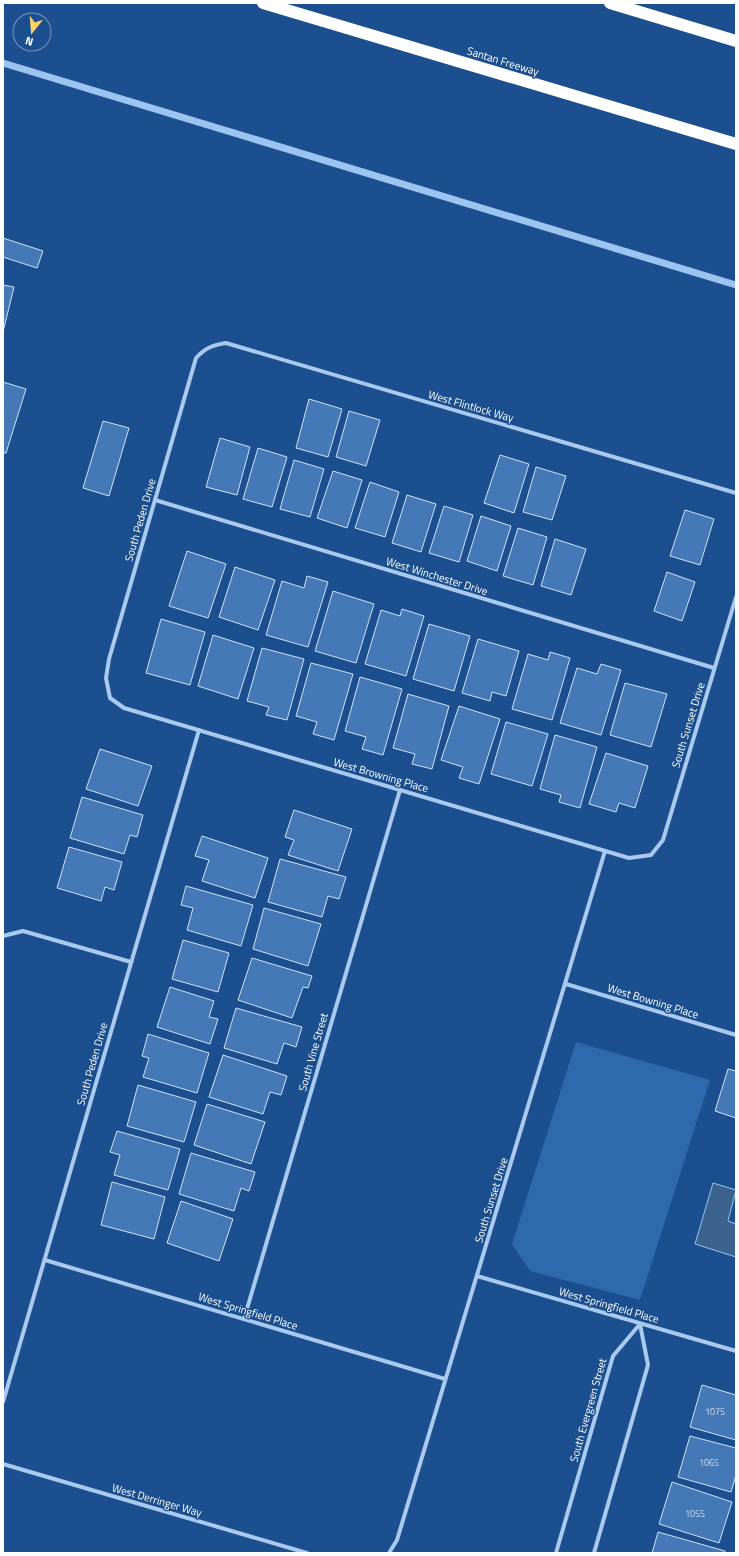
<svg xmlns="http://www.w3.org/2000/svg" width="739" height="1556" font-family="'Titillium Web',sans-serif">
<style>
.green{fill:#2e69ad}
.water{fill:#3c6290;stroke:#9cc4f0}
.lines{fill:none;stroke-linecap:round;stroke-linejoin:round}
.stream{stroke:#9cc4f0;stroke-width:7}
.building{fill:#4478b7;stroke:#cfe3fa}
.street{stroke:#a9c9ee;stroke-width:4}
.highway{stroke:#fff;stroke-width:12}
.labels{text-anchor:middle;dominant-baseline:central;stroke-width:3;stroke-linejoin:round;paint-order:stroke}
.number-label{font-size:9px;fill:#d0dded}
.street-label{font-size:11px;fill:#fff;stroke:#1b4f8f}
</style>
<rect width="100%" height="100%" fill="#1b4f8f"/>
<path class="green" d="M576,1042L710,1080L640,1300L530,1271L512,1244Z"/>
<path class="water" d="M713,1183L736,1190L728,1221L736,1224V1257L695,1244Z"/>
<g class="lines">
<path class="stream" d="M3,63L736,285"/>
</g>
<g class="building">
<path d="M3,238L43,251L37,268L3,257Z"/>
<path d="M3,285L14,287L3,332Z"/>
<path d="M3,382L26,389L6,453H3Z"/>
<path d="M309,399L342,409L328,457L296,448Z"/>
<path d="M349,411L380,420L366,466L336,457Z"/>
<path d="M103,421L129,428L109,496L83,488Z"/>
<path d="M220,438L250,447L237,495L206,487Z"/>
<path d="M258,448L287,457L272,507L243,499Z"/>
<path d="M500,455L529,464L514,513L484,503Z"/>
<path d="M294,460L324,469L310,517L280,509Z"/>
<path d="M536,467L566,476L552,520L523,512Z"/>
<path d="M333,471L362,480L347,528L317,518Z"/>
<path d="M370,482L399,492L385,537L355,528Z"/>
<path d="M407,495L436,504L421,552L392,543Z"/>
<path d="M444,506L473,515L459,562L429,553Z"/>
<path d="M685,510L714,519L700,565L670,556Z"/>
<path d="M481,516L511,526L497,571L467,561Z"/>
<path d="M518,528L547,537L533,585L503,576Z"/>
<path d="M555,539L586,549L571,595L541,586Z"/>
<path d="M187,551L226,564L208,618L169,606Z"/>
<path d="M235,567L275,580L258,630L219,617Z"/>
<path d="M667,572L695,582L682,621L654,611Z"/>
<path d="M307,576L328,582L308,647L266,635L282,581L304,588Z"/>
<path d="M333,591L374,604L356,663L315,651Z"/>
<path d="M402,609L424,616L406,676L365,664L381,610L400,616Z"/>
<path d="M161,619L205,632L190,685L146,673Z"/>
<path d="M429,624L470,636L454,691L413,679Z"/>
<path d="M213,635L254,648L238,699L198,686Z"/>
<path d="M478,639L519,651L506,696L492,692L490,701L462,693Z"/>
<path d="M262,648L304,659L287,720L266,715L269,707L247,701Z"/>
<path d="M550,652L570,658L552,720L512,709L528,654L548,660Z"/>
<path d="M311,663L353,674L334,740L313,734L317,722L296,716Z"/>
<path d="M601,664L621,670L601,735L560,723L577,668L597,674Z"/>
<path d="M360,677L402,689L383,755L362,749L366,737L345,731Z"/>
<path d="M625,683L667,694L651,747L610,735Z"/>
<path d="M408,694L449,706L432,769L412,764L415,754L393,748Z"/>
<path d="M459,706L500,719L479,784L459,778L463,767L441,760Z"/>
<path d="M506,722L548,734L532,786L491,774Z"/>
<path d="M555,735L597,747L580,808L559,802L561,795L540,789Z"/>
<path d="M100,749L152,766L138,806L86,789Z"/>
<path d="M606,753L648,766L635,808L619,803L616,812L589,804Z"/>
<path d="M82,797L143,815L137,837L130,835L124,854L70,838Z"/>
<path d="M294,810L352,829L338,871L288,855L294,840L285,837Z"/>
<path d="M202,836L268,858L255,898L202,881L209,860L195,856Z"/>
<path d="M69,847L122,862L114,890L105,887L101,901L57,888Z"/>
<path d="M280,859L346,877L339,899L328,896L322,917L268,902Z"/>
<path d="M186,886L253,905L241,946L187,930L193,908L181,905Z"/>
<path d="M264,908L321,924L308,966L253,949Z"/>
<path d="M183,940L229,953L218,992L172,979Z"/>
<path d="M252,958L312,976L308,988L303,987L292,1018L238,1000Z"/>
<path d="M170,987L214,1001L209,1017L218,1019L210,1044L157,1027Z"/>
<path d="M236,1008L302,1027L296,1047L284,1043L277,1064L224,1048Z"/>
<path d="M148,1034L209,1053L197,1093L143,1077L149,1058L142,1056Z"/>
<path d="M223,1055L287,1076L281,1095L270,1092L263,1114L209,1097Z"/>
<path d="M728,1069L736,1071V1118L715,1111Z"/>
<path d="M138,1085L196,1102L184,1142L127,1126Z"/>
<path d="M207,1104L265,1122L251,1164L194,1145Z"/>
<path d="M117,1131L180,1149L168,1190L114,1175L120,1155L110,1152Z"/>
<path d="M191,1153L255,1172L249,1191L241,1188L234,1211L179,1194Z"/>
<path d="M112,1182L165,1197L154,1239L101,1225Z"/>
<path d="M181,1201L233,1219L219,1261L167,1243Z"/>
<path d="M702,1385L736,1395V1440L690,1427Z"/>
<path d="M690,1436L736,1448V1475L731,1492L678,1477Z"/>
<path d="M672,1482L732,1502L719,1543L659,1524Z"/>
<path d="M658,1532L725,1551V1553H652Z"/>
</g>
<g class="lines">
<g class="street">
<path d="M736,493L226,343C213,345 205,348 196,358L109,659L106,678L110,698L124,708L629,858L651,855L663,840L736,597"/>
<path d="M155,500L714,668"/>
<path d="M3,936L23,931L131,962"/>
<path d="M566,984L736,1035"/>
<path d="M45,1260L445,1379"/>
<path d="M477,1276L736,1351"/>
<path d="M244,1319L400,790"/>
<path d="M3,1402L199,730"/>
<path d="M3,1464L307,1553"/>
<path d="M389,1553L397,1540L605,851"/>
<path d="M556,1553L613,1356L640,1324"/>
<path d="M594,1553L648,1365L640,1324"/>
</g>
<g class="highway">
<path d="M263,3L736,144"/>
<path d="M610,3L736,41"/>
</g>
</g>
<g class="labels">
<g class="number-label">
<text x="715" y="1411">1075</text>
<text x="709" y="1462">1065</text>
<text x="695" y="1513">1055</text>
</g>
<g class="street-label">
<text transform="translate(503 61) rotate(17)">Santan Freeway</text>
<text transform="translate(471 406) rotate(16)">West Flintlock Way</text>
<text transform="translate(140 520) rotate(-74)">South Peden Drive</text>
<text transform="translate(437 576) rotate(17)">West Winchester Drive</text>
<text transform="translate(688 725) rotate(-73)">South Sunset Drive</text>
<text transform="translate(381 775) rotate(16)">West Browning Place</text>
<text transform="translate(653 1001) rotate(17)">West Bowning Place</text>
<text transform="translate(313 1052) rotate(-74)">South Vine Street</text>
<text transform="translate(92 1064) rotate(-74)">South Peden Drive</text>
<text transform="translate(491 1200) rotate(-73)">South Sunset Drive</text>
<text transform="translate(609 1305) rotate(16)">West Springfield Place</text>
<text transform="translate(248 1311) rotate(17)">West Springfield Place</text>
<text transform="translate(588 1410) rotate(-74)">South Evergreen Street</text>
<text transform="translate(157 1500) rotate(16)">West Derringer Way</text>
</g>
</g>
<rect width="739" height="1556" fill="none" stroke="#ffffff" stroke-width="8"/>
<g transform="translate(32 32) rotate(197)"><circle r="19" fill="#1b4f8f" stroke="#7695bc"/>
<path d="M0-3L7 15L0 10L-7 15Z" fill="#ffd166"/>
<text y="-6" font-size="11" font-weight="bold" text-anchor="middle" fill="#ffffff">N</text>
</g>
</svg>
